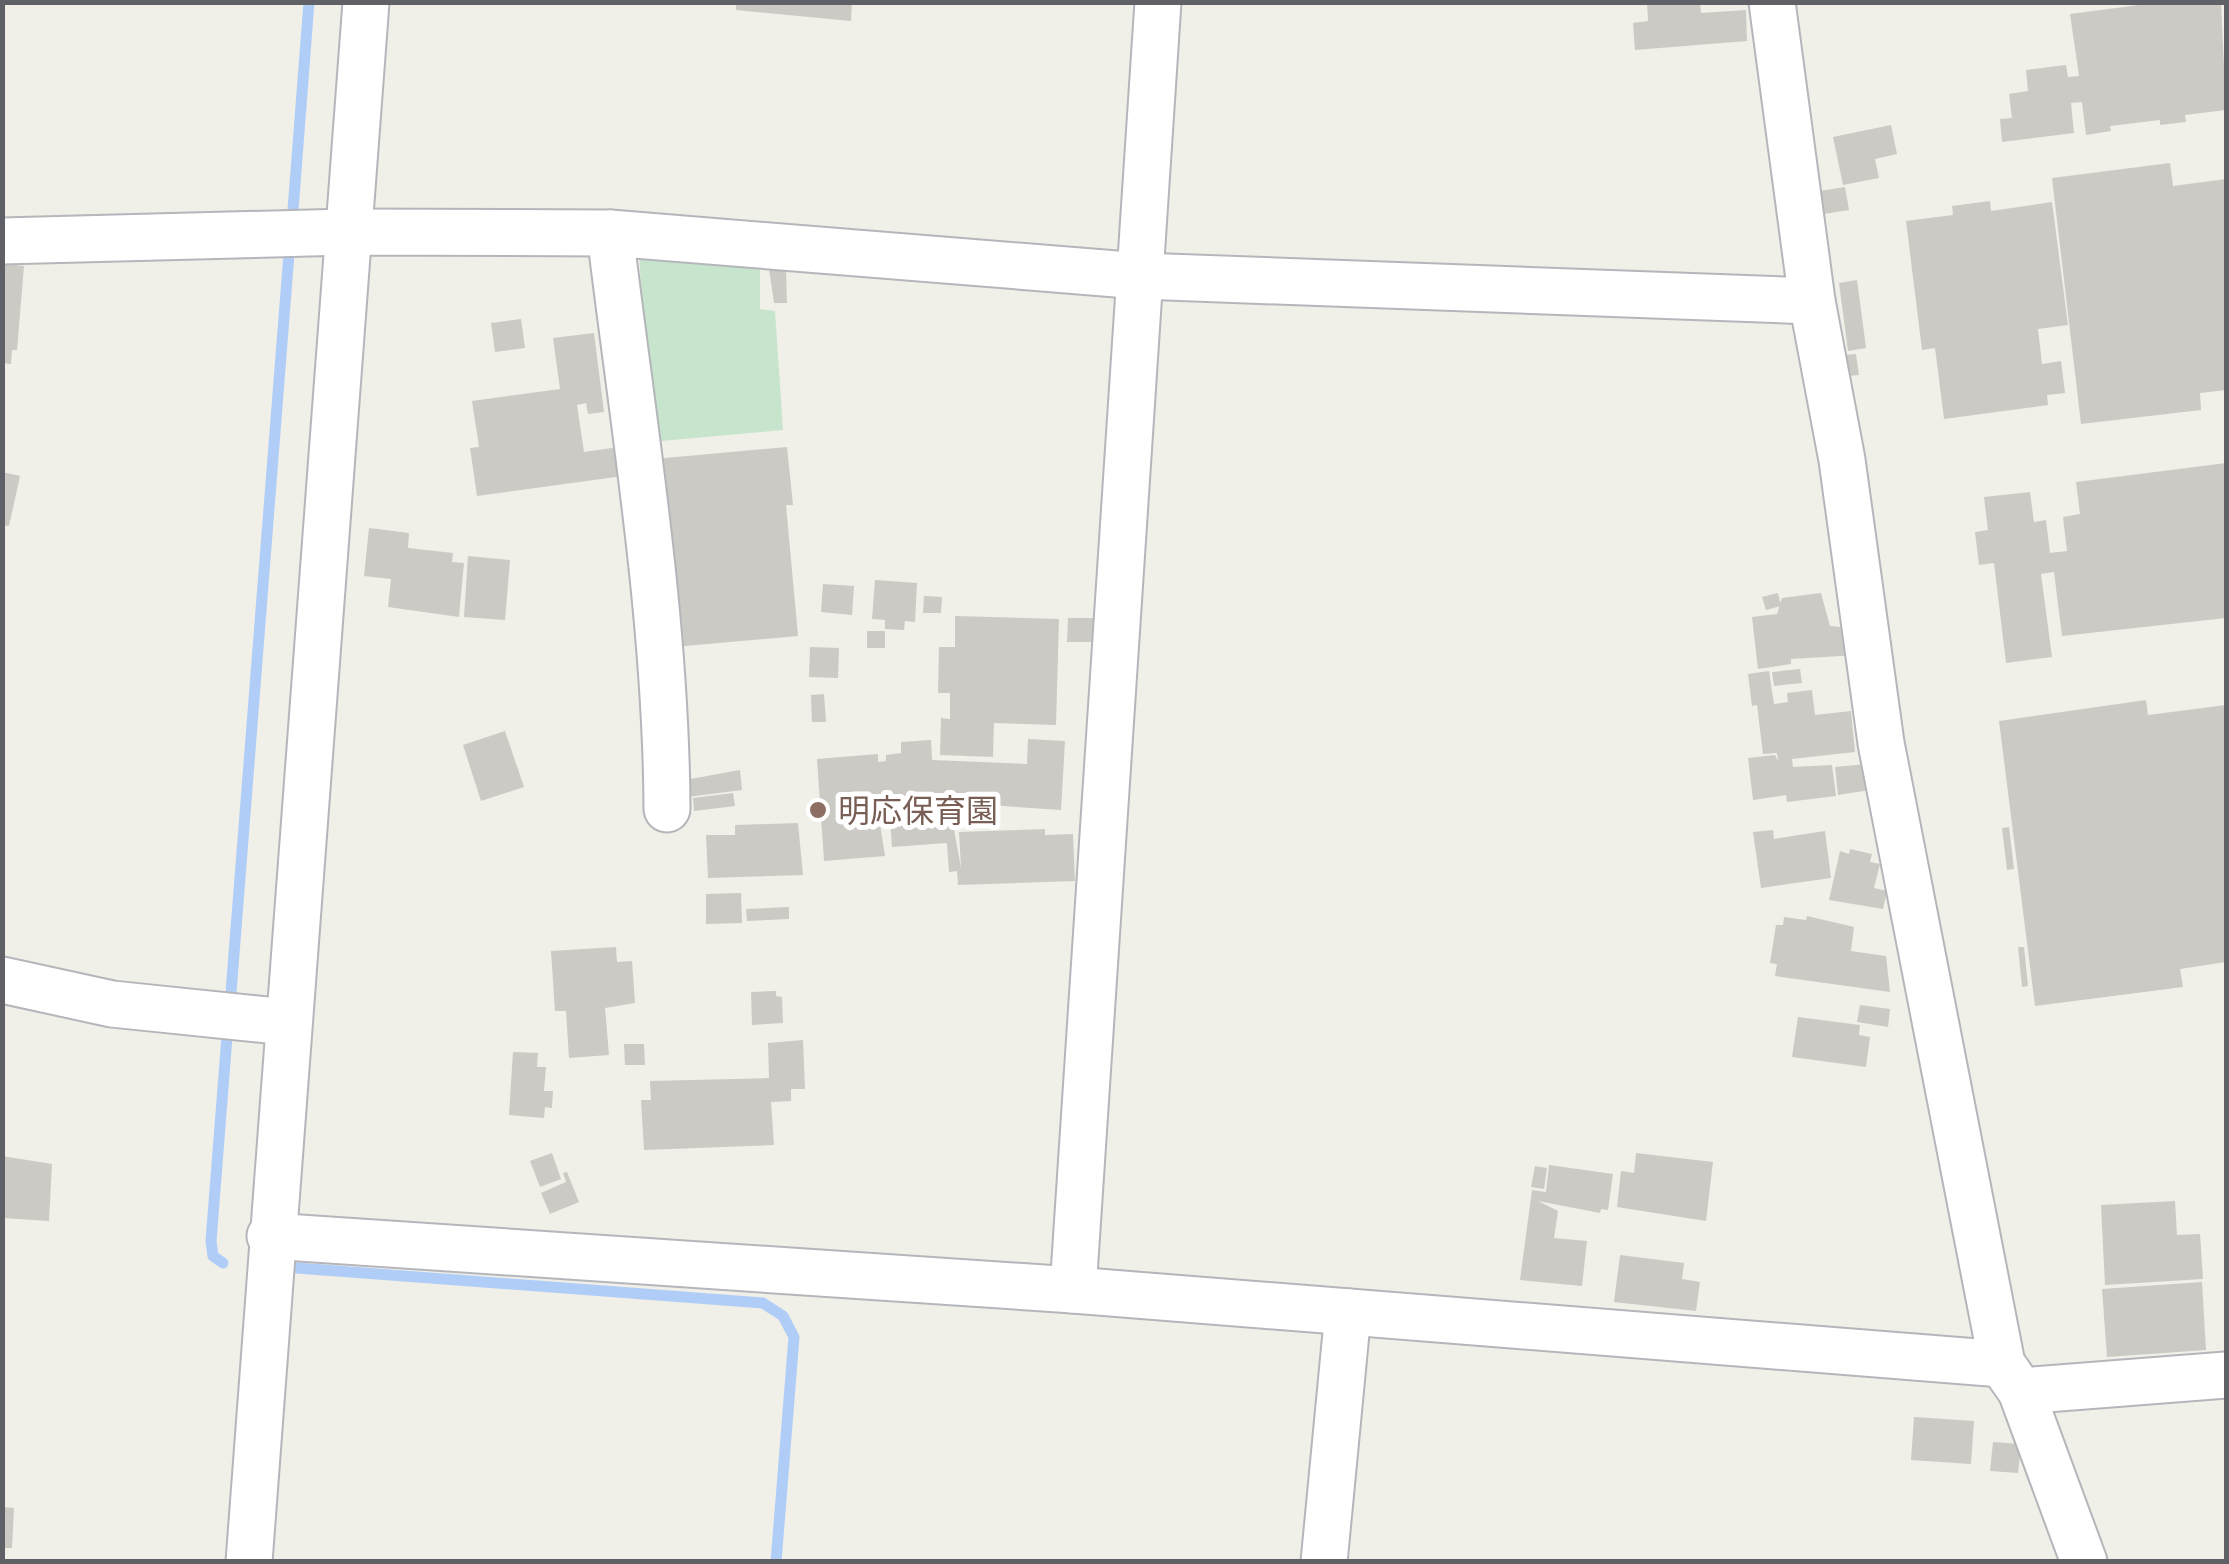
<svg xmlns="http://www.w3.org/2000/svg" width="2229" height="1564" font-family="Montserrat,'Noto Sans JP',sans-serif">
<style>
.green{fill:#c7e5cc}
.lines{fill:none;stroke-linecap:round;stroke-linejoin:round}
.stream{stroke:#b0cdf8;stroke-width:11}
.building{fill:#cccac5}
.minor-casing{stroke:#b5b6bb;stroke-width:49}
.minor{stroke:#fff;stroke-width:45}
.education-dot{fill:#8d6e63;stroke:#fff;stroke-width:4}
.labels{text-anchor:middle;dominant-baseline:central;stroke-width:10;stroke-linejoin:round;paint-order:stroke}
.education-label{font-size:32px;fill:#785e54;stroke:#fff;text-anchor:start}
</style>
<rect width="100%" height="100%" fill="#f0efe8"/>
<path class="green" d="M639,253L760,260V309L775,311L783,430L650,442Z"/>
<g class="lines">
<g class="stream">
<path d="M292,223L309,2"/>
<path d="M230,1005L290,241"/>
<path d="M223,1263L213,1256L211,1241L228,1024"/>
<path d="M297,1268L763,1303L783,1316L794,1337L776,1562"/>
</g>
</g>
<g class="building">
<path d="M736,2H852L851,21L736,10Z"/>
<path d="M1647,2H1700L1701,13L1746,10L1747,41L1635,50L1633,23L1648,21Z"/>
<path d="M2162,2H2221L2226,110L2185,115L2186,122L2160,125V120L2110,126L2111,131L2086,135L2082,102L2071,103L2074,133L2002,142L2000,119L2012,118L2009,94L2028,91L2026,70L2066,65L2068,77L2079,76L2070,14Z"/>
<path d="M1891,125L1897,154L1875,159L1879,178L1843,185L1833,137Z"/>
<path d="M2170,163L2173,186L2226,179V390L2200,393L2201,410L2081,424L2052,178Z"/>
<path d="M1845,187L1849,210L1824,214L1820,191Z"/>
<path d="M1990,201L1991,211L2052,202L2068,325L2038,329L2042,364L2061,361L2065,393L2047,395L2048,405L1944,419L1935,348L1922,350L1906,221L1953,215L1952,206Z"/>
<path d="M2,264L24,266L17,350H12L11,364L2,363Z"/>
<path d="M786,268L787,303H774L769,269Z"/>
<path d="M1857,280L1866,348L1848,351L1839,283Z"/>
<path d="M521,319L525,348L495,352L491,323Z"/>
<path d="M594,333L604,412L588,414L586,403L577,405L584,452L619,447L623,476L477,496L470,448L479,447L472,401L560,389L553,338Z"/>
<path d="M1856,354L1859,375L1847,376L1845,355Z"/>
<path d="M787,447L793,505H786L798,636L673,647L654,459Z"/>
<path d="M2226,463V618L2062,636L2054,572L2041,574L2052,657L2006,663L1994,563L1979,565L1975,532L1988,530L1984,497L2030,492L2034,522L2046,520L2050,553L2067,551L2063,517L2080,514L2076,482Z"/>
<path d="M2,472L20,476L9,526L2,525Z"/>
<path d="M369,528L409,533L408,548L453,553L452,562L464,563L459,617L388,607L391,579L364,576Z"/>
<path d="M468,556L510,560L505,620L464,617Z"/>
<path d="M875,580L917,583L915,622L905,621L904,630L885,629V620L872,619Z"/>
<path d="M823,584L854,586L852,615L821,612Z"/>
<path d="M1778,593L1781,606L1766,610L1762,597Z"/>
<path d="M1821,593L1830,626L1854,628L1857,655L1791,659V664L1758,669L1752,617L1777,614L1782,598Z"/>
<path d="M924,596L942,597L941,613H923Z"/>
<path d="M955,616L1059,619L1056,725L994,723L993,757L940,755L941,718L950,719V693H938L939,647H955Z"/>
<path d="M1068,618H1096V642H1067Z"/>
<rect x="867" y="631" width="18" height="17"/>
<path d="M810,647L839,648L838,678L809,677Z"/>
<path d="M1800,669L1802,683L1774,686L1772,672Z"/>
<path d="M1769,671L1774,704L1788,702L1787,693L1812,690L1815,715L1851,711L1855,752L1792,759L1793,767L1832,765L1836,796L1787,802L1786,795L1753,800L1748,758L1775,755L1778,761L1777,753L1763,754L1757,705L1752,706L1748,674Z"/>
<path d="M824,694L826,722H812L811,695Z"/>
<path d="M2146,700L2148,715L2226,705V962L2180,969L2183,987L2035,1006L1999,721Z"/>
<path d="M505,731L524,787L481,801L463,745Z"/>
<path d="M1028,739L1065,741L1061,810L988,805V810L951,813L961,868L959,832L1045,829V835L1073,834L1075,881L958,885L957,871L949,872L946,831L947,843L892,847L890,818H879L885,856L824,861L817,759L878,754V762L886,761V755L901,753V742L931,740L932,760L1027,764Z"/>
<path d="M1866,764L1870,790L1838,795L1835,767Z"/>
<path d="M740,770L742,790L687,797L685,780Z"/>
<path d="M733,793L735,806L694,811L693,798Z"/>
<path d="M798,823L803,875L708,878L706,835H735V825Z"/>
<path d="M2009,827L2014,869L2007,870L2002,828Z"/>
<path d="M1773,830L1774,839L1825,831L1831,878L1761,888L1753,832Z"/>
<path d="M1850,849L1872,854L1870,862L1880,864L1874,888L1887,891L1883,909L1829,900L1840,851L1849,854Z"/>
<path d="M741,893L742,923L706,924V894Z"/>
<path d="M789,907V919L747,921L746,909Z"/>
<path d="M1807,916L1854,927L1851,951L1886,956L1890,992L1775,976L1777,964L1770,963L1776,925H1783L1784,917L1806,920Z"/>
<path d="M616,947L617,962L632,961L635,1003L605,1008L609,1055L569,1058L566,1011H555L551,951Z"/>
<path d="M2018,947H2024L2028,986L2022,987Z"/>
<path d="M776,991V996L782,997L783,1023L752,1025L751,992Z"/>
<path d="M1860,1005L1890,1009L1888,1027L1857,1022Z"/>
<path d="M1798,1017L1860,1025L1859,1035L1870,1037L1866,1067L1792,1057Z"/>
<path d="M803,1040L805,1089H791V1101L771,1102L774,1145L644,1150L641,1100H651L650,1081L769,1078L768,1043Z"/>
<path d="M624,1044H644L645,1065H625Z"/>
<path d="M513,1052L538,1053L537,1067H546L544,1091H553L552,1108L545,1107L544,1118L509,1115Z"/>
<path d="M552,1153L561,1179L540,1187L530,1161Z"/>
<path d="M1636,1153L1713,1162L1706,1221L1617,1207L1621,1171L1634,1173Z"/>
<path d="M2,1156L52,1164L49,1221L2,1218Z"/>
<path d="M1549,1165L1613,1174L1608,1210L1601,1209L1600,1213L1538,1201L1558,1211L1554,1238L1587,1241L1582,1286L1520,1280L1532,1190L1546,1192Z"/>
<path d="M1535,1166L1547,1168L1544,1189L1531,1187Z"/>
<path d="M567,1172L579,1202L550,1214L541,1193L566,1182L563,1173Z"/>
<path d="M2175,1201L2177,1235L2200,1234L2203,1279L2105,1285L2101,1205Z"/>
<path d="M1620,1255L1684,1263L1682,1279L1700,1282L1696,1311L1614,1302Z"/>
<path d="M2202,1282L2206,1350L2107,1357L2102,1289Z"/>
<path d="M1914,1417L1974,1421L1971,1464L1911,1460Z"/>
<path d="M1993,1442L2021,1444L2018,1473L1990,1471Z"/>
<path d="M2,1507L14,1508L12,1548H2Z"/>
</g>
<g class="lines">
<defs>
<g id="minor">
<path d="M1772,2L1812,301L1842,460L1881,743L2002,1364L2021,1391L2084,1562"/>
<path d="M610,233C633,424 666,616 667,809"/>
<path d="M2,241L347,232L610,233L1141,276L1812,301"/>
<path d="M2,980L112,1004L287,1022"/>
<path d="M270,1236L1073,1290L2002,1364"/>
<path d="M1073,1290L1158,2"/>
<path d="M2021,1391L2226,1375"/>
<path d="M249,1562L366,2"/>
<path d="M1324,1562L1348,1312"/>
</g>
</defs>
<use href="#minor" class="minor-casing"/>
<use href="#minor" class="minor"/>
</g>
<circle class="education-dot" cx="818" cy="810" r="10"/>
<g class="labels">
<g class="education-label">
<text x="838" y="810">明応保育園</text>
</g>
</g>
<rect width="2229" height="1564" fill="none" stroke="#5f6167" stroke-width="10"/>
</svg>
